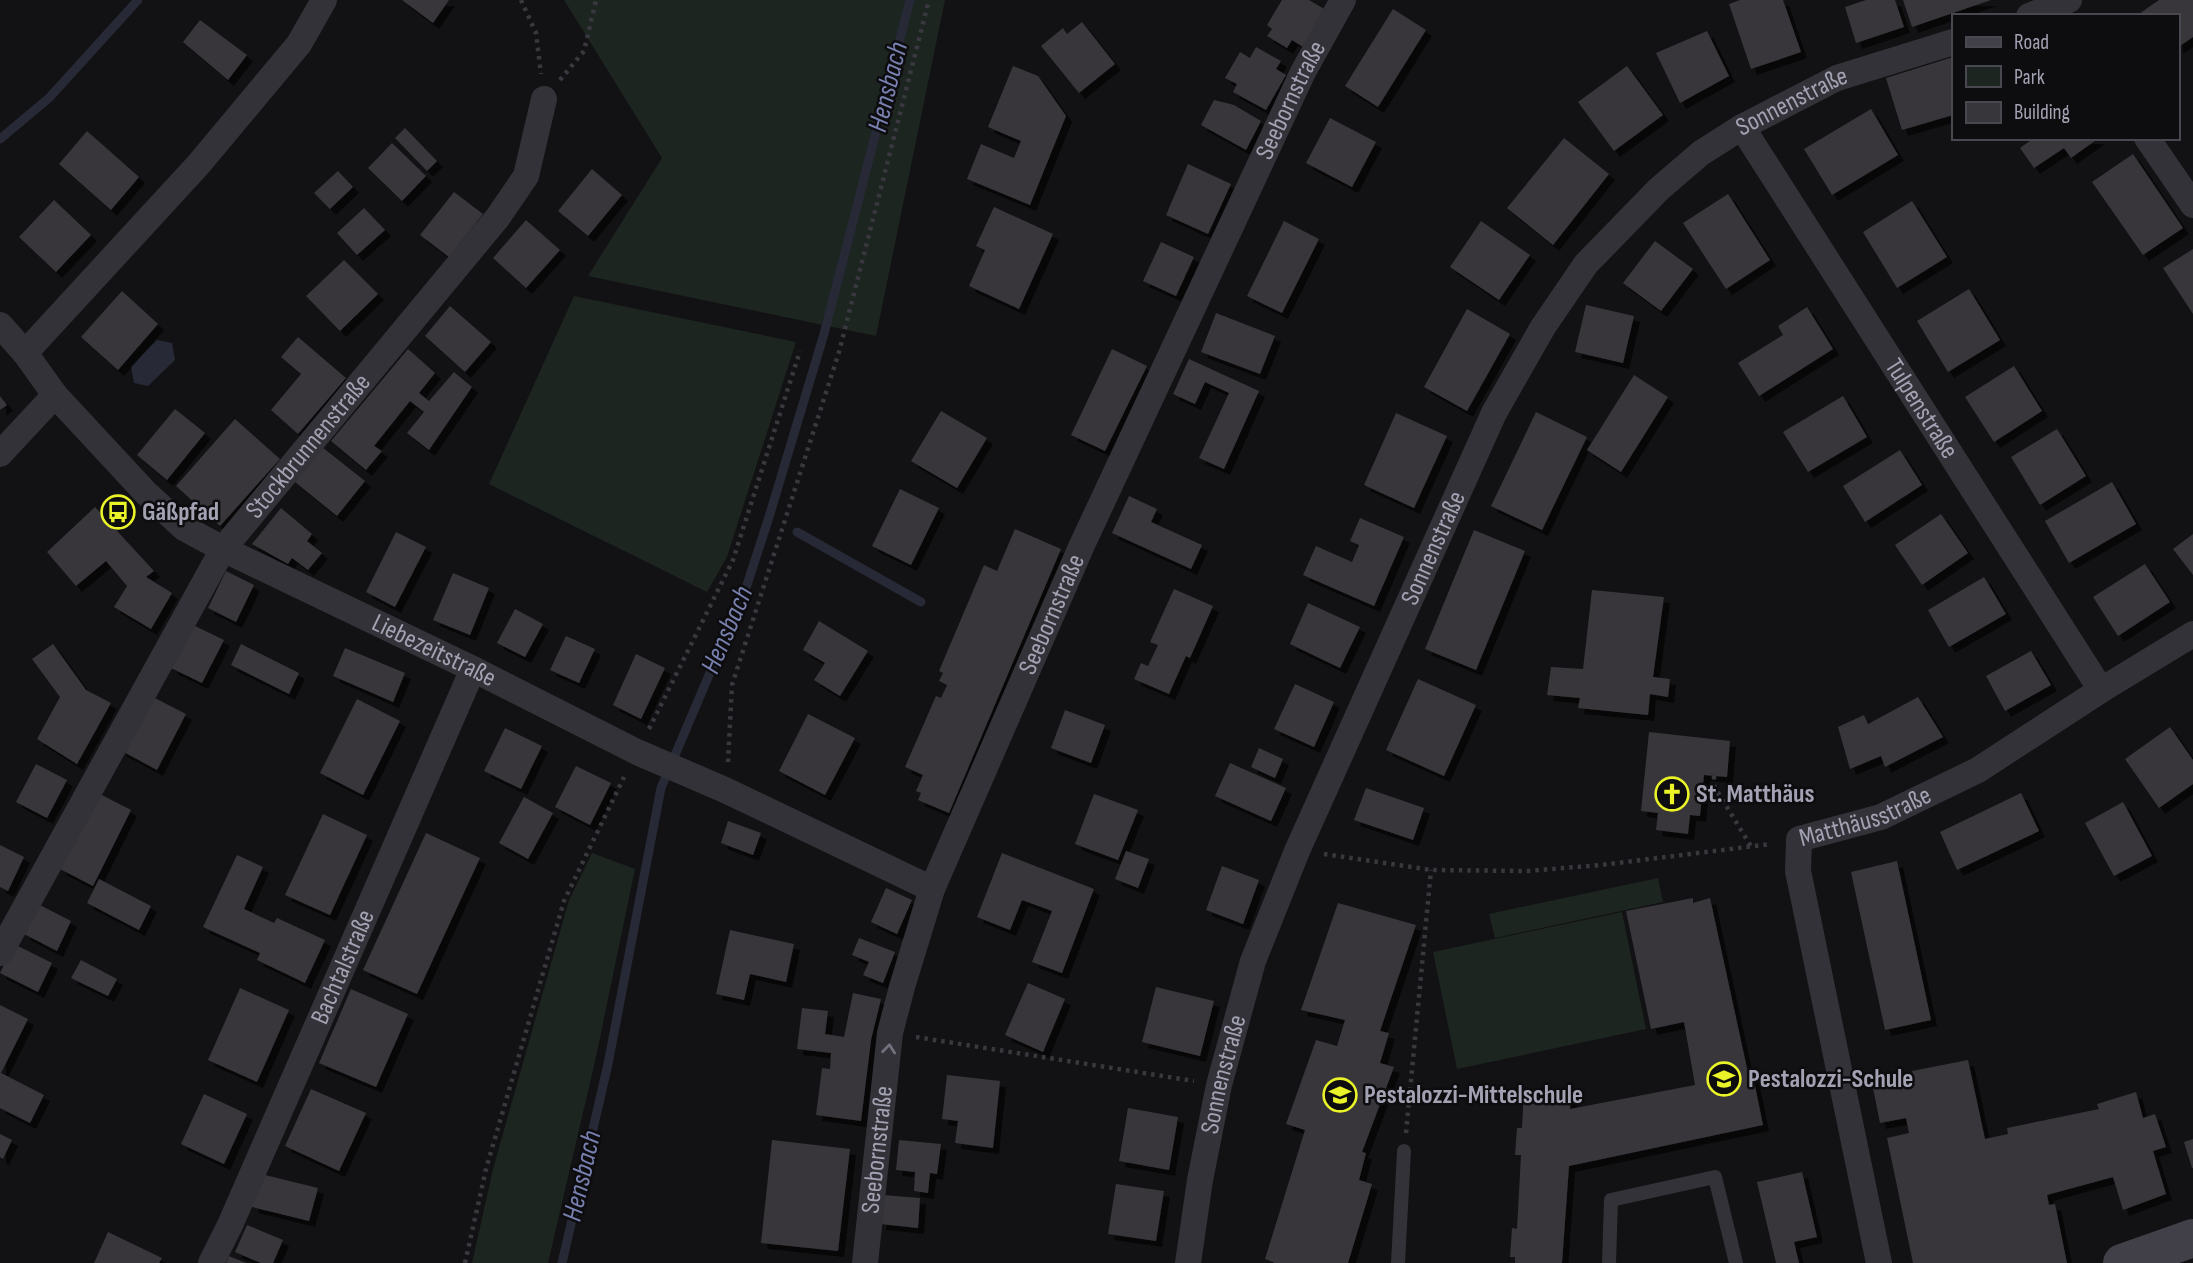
<svg xmlns="http://www.w3.org/2000/svg" width="2193" height="1263" font-family="'Sofia Sans Condensed',sans-serif">
<style>
.green{fill:#1d2521}
.water{fill:#272a36}
.lines{fill:none;stroke-linecap:round;stroke-linejoin:round}
.stream{stroke:#272a36;stroke-width:9}
.building{fill:#37363b;filter:url(#shadow)}
.path{stroke:#39383f;stroke-width:4.5;stroke-dasharray:3.5 5;stroke-linecap:butt}
.lane{stroke:#333238;stroke-width:14}
.street{stroke:#333238;stroke-width:26}
.secondary{stroke:#414048;stroke-width:38}
.oneway{stroke:#71707c}
.labels{text-anchor:middle;dominant-baseline:central;stroke-width:5;stroke-linejoin:round;paint-order:stroke}
.street-label{font-size:26px;fill:#a3a2b3;stroke:#0d0c0e}
.poi-label{font-size:26px;font-weight:bold;fill:#a3a2b3;stroke:#0d0c0e;text-anchor:start}
.water-label{font-size:28px;font-style:italic;fill:#7880b0;stroke:#0d0c0e}
</style>
<defs>
<filter id="shadow"><feDropShadow dx="6" dy="6" stdDeviation="0" flood-color="#0009"/></filter>
</defs>
<rect width="100%" height="100%" fill="#121113"/>
<g class="green">
<path d="M564,0H945L876,336L588,276L662,158Z"/>
<path d="M574,296L796,342L727,557L707,592L489,484Z"/>
<path d="M592,853L635,869L596,1057L548,1263H472L493,1169L569,900Z"/>
<path d="M1658,878L1663,902L1495,938L1489,914Z"/>
<path d="M1622,912L1646,1029L1457,1069L1433,952Z"/>
</g>
<path class="water" d="M157,340L172,343L175,360L148,386L134,383L131,366Z"/>
<g class="lines">
<g class="stream">
<path d="M0,139L49,98L138,0"/>
<path d="M797,532L921,602"/>
<path d="M562,1263L608,1064L661,788L746,588L769,517L824,334L910,0"/>
</g>
</g>
<g class="building">
<path d="M402,0H449L433,23Z"/>
<path d="M1282,0H1309L1326,10L1303,47L1292,40L1287,48L1267,36L1272,29L1267,25Z"/>
<path d="M1740,0H1783L1801,52L1751,69L1729,4Z"/>
<path d="M1866,0H1895L1904,27L1856,43L1845,7Z"/>
<path d="M1903,0H1991L1912,27Z"/>
<path d="M2159,0H2193V37L2177,48V16H2136Z"/>
<path d="M1393,9L1426,30L1378,107L1345,86Z"/>
<path d="M200,20L247,55L228,80L183,42Z"/>
<path d="M1082,22L1115,64L1079,93L1041,46L1063,28L1067,34Z"/>
<path d="M1707,31L1729,76L1680,103L1656,53Z"/>
<path d="M1256,47L1281,61L1276,69L1286,75L1266,110L1233,92L1237,84L1225,78L1240,52L1250,58Z"/>
<path d="M1953,57V115L1902,130L1886,78Z"/>
<path d="M1013,66L1038,76L1066,116L1030,205L967,179L981,144L1014,158L1021,141L988,127Z"/>
<path d="M1627,66L1663,115L1614,151L1578,102Z"/>
<path d="M1214,100L1234,105L1261,121L1246,150L1201,125Z"/>
<path d="M1871,109L1898,155L1832,195L1804,149Z"/>
<path d="M1330,118L1376,142L1352,187L1306,163Z"/>
<path d="M405,128L437,161L427,171L395,138Z"/>
<path d="M87,131L139,177L111,210L59,164Z"/>
<path d="M1564,138L1609,174L1553,245L1507,208Z"/>
<path d="M2034,138H2099L2071,158L2064,148L2034,168L2020,148Z"/>
<path d="M392,143L426,176L402,201L368,168Z"/>
<path d="M2133,154L2183,228L2143,255L2092,182Z"/>
<path d="M1188,164L1231,184L1208,234L1166,215Z"/>
<path d="M592,169L622,195L588,236L558,211Z"/>
<path d="M338,171L353,187L330,209L314,193Z"/>
<path d="M454,192L483,214L449,257L420,235Z"/>
<path d="M1728,194L1770,260L1726,289L1683,223Z"/>
<path d="M54,200L91,235L56,272L19,237Z"/>
<path d="M1912,201L1947,257L1897,288L1863,232Z"/>
<path d="M994,207L1053,234L1019,309L969,286L985,250L976,246Z"/>
<path d="M364,208L385,230L357,255L337,233Z"/>
<path d="M526,220L560,250L526,288L493,258Z"/>
<path d="M1284,221L1319,239L1282,313L1247,296Z"/>
<path d="M1481,221L1530,255L1499,300L1450,267Z"/>
<path d="M1655,241L1693,269L1661,311L1623,283Z"/>
<path d="M1161,242L1194,257L1176,296L1143,281Z"/>
<path d="M2193,249V314L2163,268Z"/>
<path d="M344,260L378,294L340,331L306,296Z"/>
<path d="M1969,289L2000,340L1948,372L1917,321Z"/>
<path d="M122,291L158,324L118,370L81,337Z"/>
<path d="M1586,305L1634,316L1623,363L1575,352Z"/>
<path d="M450,306L491,342L465,372L425,336Z"/>
<path d="M1807,307L1833,349L1759,396L1738,363L1783,335L1778,326Z"/>
<path d="M1467,309L1510,334L1467,411L1424,387Z"/>
<path d="M1216,313L1275,336L1260,374L1201,352Z"/>
<path d="M298,337L346,378L298,434L271,410L301,374L281,357Z"/>
<path d="M408,349L435,373L419,393L429,401L454,372L472,387L429,450L407,433L424,412L410,401L374,446L382,451L366,470L331,441Z"/>
<path d="M1112,349L1147,366L1105,451L1071,435Z"/>
<path d="M1189,359L1259,391L1224,469L1199,458L1229,393L1205,382L1195,404L1173,394Z"/>
<path d="M2014,366L2042,411L1994,442L1965,397Z"/>
<path d="M1634,375L1668,397L1621,472L1587,450Z"/>
<path d="M0,396L7,405L0,410Z"/>
<path d="M1843,396L1867,437L1808,472L1783,432Z"/>
<path d="M175,409L205,433L167,480L137,455Z"/>
<path d="M941,411L987,438L957,488L911,461Z"/>
<path d="M1536,412L1587,437L1542,530L1491,506Z"/>
<path d="M1396,413L1447,436L1414,508L1364,485Z"/>
<path d="M235,419L280,459L220,526L176,486Z"/>
<path d="M2057,429L2086,476L2040,505L2011,457Z"/>
<path d="M322,447L365,481L337,516L295,482Z"/>
<path d="M1900,450L1922,485L1865,522L1843,486Z"/>
<path d="M2112,482L2136,524L2069,563L2045,521Z"/>
<path d="M900,489L939,508L911,565L872,546Z"/>
<path d="M1129,496L1157,509L1151,522L1202,545L1191,569L1112,533Z"/>
<path d="M95,507L154,571L146,577L172,593L151,629L114,607L127,586L106,561L76,586L47,552Z"/>
<path d="M281,508L312,534L307,541L322,553L308,570L292,558L288,564L252,544Z"/>
<path d="M1941,514L1968,553L1922,585L1895,545Z"/>
<path d="M1360,518L1404,537L1374,606L1303,575L1316,546L1352,562L1359,545L1350,541Z"/>
<path d="M1015,529L1061,549L949,813L918,800L921,793L916,791L923,775L905,767L936,696L941,698L947,685L939,681L943,673L939,671L984,565L997,571Z"/>
<path d="M1474,530L1525,551L1476,670L1425,649Z"/>
<path d="M396,532L426,547L395,607L366,592Z"/>
<path d="M2193,534V575L2173,549Z"/>
<path d="M2145,564L2170,602L2118,636L2093,597Z"/>
<path d="M226,571L254,585L236,622L208,608Z"/>
<path d="M453,573L489,588L470,635L433,620Z"/>
<path d="M1984,577L2006,614L1949,647L1928,610Z"/>
<path d="M1174,589L1213,606L1190,658L1186,656L1169,694L1134,679L1141,663L1148,666L1158,645L1150,642Z"/>
<path d="M1592,590L1664,597L1653,677L1670,679L1668,697L1650,694L1648,715L1578,708L1580,698L1547,695L1551,667L1583,669Z"/>
<path d="M1308,603L1360,627L1340,668L1290,644Z"/>
<path d="M515,609L543,624L525,657L497,643Z"/>
<path d="M819,621L868,651L840,696L814,680L825,663L803,650Z"/>
<path d="M193,625L224,640L202,683L171,668Z"/>
<path d="M566,636L595,649L579,683L550,670Z"/>
<path d="M53,644L86,690L111,703L77,764L37,739L60,697L32,659Z"/>
<path d="M241,644L299,673L289,694L231,665Z"/>
<path d="M345,648L405,673L393,702L333,676Z"/>
<path d="M2031,651L2051,685L2005,711L1986,676Z"/>
<path d="M636,654L665,668L641,719L613,705Z"/>
<path d="M1418,679L1476,705L1444,776L1386,750Z"/>
<path d="M1295,684L1334,702L1314,747L1274,729Z"/>
<path d="M149,695L186,714L157,770L120,750Z"/>
<path d="M1918,697L1943,737L1885,767L1881,756L1850,769L1838,727L1864,715L1868,724Z"/>
<path d="M357,699L400,721L363,795L320,773Z"/>
<path d="M1065,710L1105,725L1091,763L1051,748Z"/>
<path d="M808,714L855,738L825,795L779,771Z"/>
<path d="M2170,727L2193,760V784L2159,808L2125,759Z"/>
<path d="M505,728L542,746L521,789L484,771Z"/>
<path d="M1649,732L1730,741L1727,777L1704,775L1700,816L1690,815L1688,834L1656,830L1658,813L1641,811Z"/>
<path d="M1259,748L1283,759L1275,778L1251,767Z"/>
<path d="M1230,763L1286,788L1271,821L1215,796Z"/>
<path d="M36,764L67,780L47,818L16,802Z"/>
<path d="M576,766L611,783L590,825L555,807Z"/>
<path d="M1366,788L1424,808L1413,840L1354,820Z"/>
<path d="M98,793L131,810L93,886L60,869Z"/>
<path d="M2021,793L2039,831L1957,870L1940,832Z"/>
<path d="M1094,794L1138,810L1118,860L1075,844Z"/>
<path d="M524,797L553,813L528,859L499,843Z"/>
<path d="M2123,802L2152,856L2114,876L2085,823Z"/>
<path d="M323,814L367,835L330,915L285,895Z"/>
<path d="M728,821L761,833L753,855L721,843Z"/>
<path d="M426,833L480,858L417,994L363,970Z"/>
<path d="M0,845L24,857L8,891L0,887Z"/>
<path d="M1126,851L1149,859L1138,888L1115,879Z"/>
<path d="M1002,853L1094,889L1062,973L1032,962L1052,911L1022,900L1010,930L977,917Z"/>
<path d="M237,855L263,867L244,909L274,923L277,918L325,940L305,983L257,960L260,953L203,927Z"/>
<path d="M1897,861L1931,1020L1885,1030L1851,872Z"/>
<path d="M1222,866L1259,880L1243,924L1206,910Z"/>
<path d="M99,879L151,906L139,930L87,903Z"/>
<path d="M886,888L912,900L897,934L871,922Z"/>
<path d="M1693,898V903L1710,898L1748,1073L1752,1071L1763,1125L1569,1166L1562,1263H1515V1257H1510L1512,1228L1517,1229L1521,1155H1515L1517,1128H1522L1524,1090L1572,1093L1570,1109L1695,1085L1684,1022L1651,1029L1626,911Z"/>
<path d="M1338,903L1416,925L1380,1031L1389,1033L1380,1063L1394,1067L1362,1152L1366,1153L1359,1180L1372,1184L1348,1263H1275L1265,1259L1305,1130L1286,1124L1316,1040L1337,1046L1345,1020L1301,1010Z"/>
<path d="M38,904L71,921L57,951L24,934Z"/>
<path d="M730,930L794,944L786,982L750,974L744,1000L716,994Z"/>
<path d="M859,938L895,952L883,983L863,975L869,962L852,955Z"/>
<path d="M14,944L52,963L38,992L0,973Z"/>
<path d="M81,960L117,979L108,996L71,978Z"/>
<path d="M1028,983L1065,999L1043,1052L1005,1035Z"/>
<path d="M1156,987L1214,1001L1200,1056L1142,1042Z"/>
<path d="M240,988L289,1010L257,1082L208,1060Z"/>
<path d="M351,989L408,1014L376,1087L319,1063Z"/>
<path d="M853,993L881,999L871,1040L861,1121L816,1115L822,1068L830,1069L831,1053L797,1049L802,1008L828,1011L825,1034L844,1037Z"/>
<path d="M0,1005L28,1019L1,1073L44,1095L30,1123L0,1108Z"/>
<path d="M1968,1060L1985,1139L2008,1134L2007,1128L2099,1109L2097,1104L2136,1092L2143,1118L2155,1114L2166,1147L2153,1151L2166,1194L2123,1210L2113,1177L2047,1195L2049,1205L2055,1204L2067,1263H1913L1887,1138L1909,1133L1906,1118L1880,1123L1873,1088L1914,1079L1912,1071Z"/>
<path d="M947,1075L1000,1081L993,1148L955,1143L958,1121L942,1119Z"/>
<path d="M311,1089L366,1113L339,1171L285,1146Z"/>
<path d="M204,1094L247,1114L224,1164L181,1144Z"/>
<path d="M1128,1108L1178,1117L1169,1170L1119,1161Z"/>
<path d="M0,1134L12,1140L3,1159L0,1157Z"/>
<path d="M2193,1139V1168H2192L2184,1142Z"/>
<path d="M772,1140L850,1149L838,1251L761,1243Z"/>
<path d="M899,1140L941,1144L937,1174L930,1173L928,1193L914,1191L915,1172L896,1170Z"/>
<path d="M1802,1172L1817,1237L1794,1242L1799,1263H1776L1757,1182Z"/>
<path d="M261,1174L318,1188L309,1221L252,1207Z"/>
<path d="M1116,1184L1164,1191L1156,1241L1108,1234Z"/>
<path d="M883,1195L920,1198L918,1228L880,1224Z"/>
<path d="M247,1225L283,1240L273,1263H261L235,1252Z"/>
<path d="M108,1232L162,1258L159,1263H94Z"/>
<path d="M229,1256L246,1263H226Z"/>
</g>
<g class="lines">
<g class="path">
<path d="M521,0L536,33L541,74"/>
<path d="M560,80L584,51L596,0"/>
<path d="M649,729L733,560L800,351"/>
<path d="M728,762L732,685L839,352L929,0"/>
<path d="M1714,776V786L1752,848"/>
<path d="M1324,854L1431,870L1527,871L1601,865L1771,844"/>
<path d="M916,1037L1194,1081"/>
<path d="M1406,1133L1431,870"/>
<path d="M465,1263L486,1169L564,901L624,777"/>
</g>
<g class="lane">
<path d="M1398,1263L1404,1151"/>
<path d="M1609,1263L1611,1200L1715,1177L1736,1263"/>
</g>
<g class="street">
<path d="M2029,16L2069,0"/>
<path id="s1" d="M1742,127L2101,690"/>
<path d="M2147,138L2193,205"/>
<path id="s2" d="M0,325L25,353L55,395L146,493L184,528L223,549L473,669L637,752L725,790L932,889"/>
<path d="M25,353L198,165L299,44L324,0"/>
<path d="M0,454L55,395"/>
<path id="s3" d="M0,953L223,549L498,217L526,176L544,99"/>
<path id="s4" d="M211,1263L230,1225L473,669"/>
<path id="s5" d="M865,1263L890,1033L902,987L932,889L1082,545L1303,72L1343,0"/>
<path id="s6" d="M1188,1263L1200,1180L1219,1085L1253,961L1297,851L1494,413L1543,327L1586,264L1659,189L1701,153L1742,127L1837,78L1953,42"/>
<path id="s7" d="M1879,1263L1798,871L1799,839L1881,817L1978,770L2101,690L2193,634"/>
</g>
<path class="secondary" d="M2122,1263L2193,1238"/>
</g>
<defs><path id="oneway-chevron" d="M-2-3.5L2.5 0L-2 3.5" fill="none" stroke-width="1.6" stroke-linecap="round" stroke-linejoin="round" transform="scale(1.75)"/></defs>
<use class="oneway" href="#oneway-chevron" transform="translate(889 1049) rotate(-84)"/>
<defs>
<symbol id="bus-ring" viewBox="-11 -11 22 22"><circle r="9.5" fill="#0d0c0e" stroke="#e9f328" stroke-width="1.5"/><path d="M-5-6H5V4H4V6H2V4H-2V6H-4V4H-5ZM-3.5-4V0h7V-4ZM-3.5 1.2v1.5H-2V1.2ZM2 1.2v1.5H3.5V1.2Z" fill="#e9f328"/></symbol>
<symbol id="church-ring" viewBox="-11 -11 22 22"><circle r="9.5" fill="#0d0c0e" stroke="#e9f328" stroke-width="1.5"/><path d="M-1.2-6h2.4v3.5h3.3v2.4h-3.3V6h-2.4V-.1h-3.3v-2.4h3.3Z" fill="#e9f328"/></symbol>
<symbol id="school-ring" viewBox="-11 -11 22 22"><circle r="9.5" fill="#0d0c0e" stroke="#e9f328" stroke-width="1.5"/><path d="M0-5L7-2L0 1L-7-2ZM-4 1L0 2.5L4 1V4Q0 6-4 4Z" fill="#e9f328"/></symbol>
</defs>
<g fill-rule="evenodd">
<use href="#bus-ring" x="99" y="493" width="38" height="38"/>
<use href="#church-ring" x="1653" y="775" width="38" height="38"/>
<use href="#school-ring" x="1705" y="1060" width="38" height="38"/>
<use href="#school-ring" x="1321" y="1076" width="38" height="38"/>
</g>
<g class="labels">
<g class="street-label">
<text stroke="none"><textPath href="#s5" startOffset="1248">Seebornstraße</textPath></text>
<text stroke="none"><textPath href="#s6" startOffset="1348">Sonnenstraße</textPath></text>
<text stroke="none"><textPath href="#s1" startOffset="334">Tulpenstraße</textPath></text>
<text stroke="none"><textPath href="#s3" startOffset="595">Stockbrunnenstraße</textPath></text>
<text stroke="none"><textPath href="#s6" startOffset="760">Sonnenstraße</textPath></text>
<text stroke="none"><textPath href="#s5" startOffset="681">Seebornstraße</textPath></text>
<text stroke="none"><textPath href="#s2" startOffset="553">Liebezeitstraße</textPath></text>
<text stroke="none"><textPath href="#s7" startOffset="502">Matthäusstraße</textPath></text>
<text stroke="none"><textPath href="#s4" startOffset="324">Bachtalstraße</textPath></text>
<text stroke="none"><textPath href="#s6" startOffset="192">Sonnenstraße</textPath></text>
<text stroke="none"><textPath href="#s5" startOffset="114">Seebornstraße</textPath></text>
</g>
<g class="poi-label">
<text x="142" y="512">Gäßpfad</text>
<text x="1696" y="794">St. Matthäus</text>
<text x="1748" y="1079">Pestalozzi-Schule</text>
<text x="1364" y="1095">Pestalozzi-Mittelschule</text>
</g>
<g class="water-label">
<text transform="translate(888 87) rotate(-76)">Hensbach</text>
<text transform="translate(727 630) rotate(-67)">Hensbach</text>
<text transform="translate(582 1176) rotate(-77)">Hensbach</text>
</g>
</g>
<rect x="1952" y="14" width="228" height="126" fill="#0d0c0e" stroke="#494850" stroke-width="2"/>
<rect x="1966" y="37" width="35" height="10" fill="#414048" stroke="#494850" stroke-width="2"/>
<text x="2014" y="49" font-size="21" fill="#a3a2b3">Road</text>
<rect x="1966" y="66" width="35" height="21" fill="#1d2521" stroke="#494850" stroke-width="2"/>
<text x="2014" y="84" font-size="21" fill="#a3a2b3">Park</text>
<rect x="1966" y="102" width="35" height="21" fill="#37363b" stroke="#494850" stroke-width="2"/>
<text x="2014" y="119" font-size="21" fill="#a3a2b3">Building</text>
</svg>
